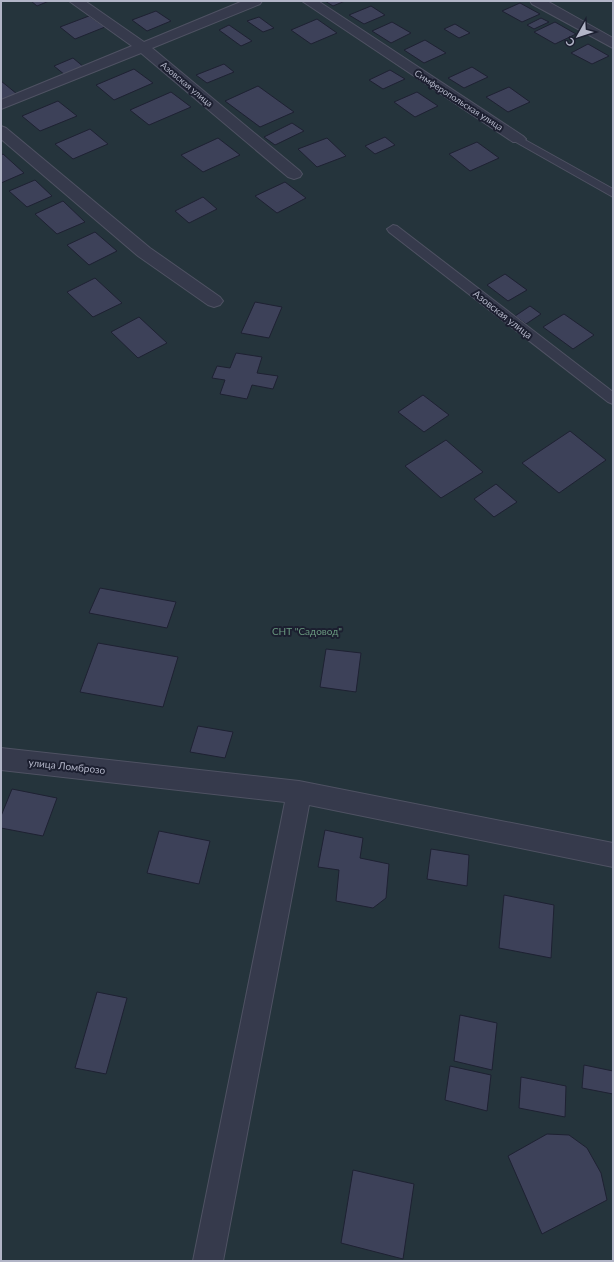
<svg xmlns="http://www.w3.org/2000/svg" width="614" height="1262" font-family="Lato,sans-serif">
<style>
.green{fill:#25343c}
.building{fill:#3d4159;stroke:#1e2132}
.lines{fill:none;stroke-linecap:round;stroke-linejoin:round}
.lane-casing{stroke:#4f5263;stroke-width:2}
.street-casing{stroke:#4f5263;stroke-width:2}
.lane{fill:#363a4c;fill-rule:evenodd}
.street{fill:#363a4c;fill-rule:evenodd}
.labels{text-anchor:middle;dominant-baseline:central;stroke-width:4;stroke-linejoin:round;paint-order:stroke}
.far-street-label{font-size:9px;fill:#b2b5c7;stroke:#1c1f30}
.street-label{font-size:10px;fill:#b2b5c7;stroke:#1c1f30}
.park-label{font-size:10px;fill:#69987f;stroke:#1c1f30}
</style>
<rect width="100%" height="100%" fill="#23273b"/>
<rect class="green" x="1" y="1" width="612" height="1260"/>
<g class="building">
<path d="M31,1H49L37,6Z"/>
<path d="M325,1H345L333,6Z"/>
<path d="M520,3L540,14L522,22L502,11Z"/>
<path d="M371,6L385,15L364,24L349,15Z"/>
<path d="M156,11L171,21L147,31L132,20Z"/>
<path d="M89,16L105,27L75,39L60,27Z"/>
<path d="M259,17L274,28L263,32L247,21Z"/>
<path d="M541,18L549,22L534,29L527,25Z"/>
<path d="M317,19L337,33L311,44L291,30Z"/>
<path d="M392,22L411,33L391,43L372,31Z"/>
<path d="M555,22L576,34L555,44L534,32Z"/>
<path d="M455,24L470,33L459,38L444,29Z"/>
<path d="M229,25L252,41L241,46L219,30Z"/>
<path d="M425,40L446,53L424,63L404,50Z"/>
<path d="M588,44L609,56L592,64L571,53Z"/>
<path d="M73,58L85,68L65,75L54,66Z"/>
<path d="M224,64L234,72L207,83L196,75Z"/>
<path d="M472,67L488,77L464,88L448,78Z"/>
<path d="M134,69L153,83L114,100L96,85Z"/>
<path d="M390,70L405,79L383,89L369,80Z"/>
<path d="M1,81L17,94L1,100Z"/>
<path d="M258,86L294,112L260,127L225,101Z"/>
<path d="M509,87L530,102L508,112L486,97Z"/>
<path d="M171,92L191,107L149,125L130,110Z"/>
<path d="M417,92L438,106L415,117L394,102Z"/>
<path d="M58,101L77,116L40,131L22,116Z"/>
<path d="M292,123L304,131L275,145L264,137Z"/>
<path d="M90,129L108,144L73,159L55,144Z"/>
<path d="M385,137L395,145L375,154L365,146Z"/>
<path d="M218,138L240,155L203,172L181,155Z"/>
<path d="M327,138L346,156L317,167L298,149Z"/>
<path d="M477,142L499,158L470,171L449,154Z"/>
<path d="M3,154L24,173L1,183V155Z"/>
<path d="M35,180L52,196L27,207L9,191Z"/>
<path d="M285,182L306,198L277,213L255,196Z"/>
<path d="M203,197L217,209L189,223L175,211Z"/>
<path d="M63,201L85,222L57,234L35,214Z"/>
<path d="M95,232L117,251L89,265L67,245Z"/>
<path d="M505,274L527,290L508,301L487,285Z"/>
<path d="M95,278L122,303L93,317L67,292Z"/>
<path d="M255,302L282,307L269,338L241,333Z"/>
<path d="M530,306L541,314L526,324L515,316Z"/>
<path d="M564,314L594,335L573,349L543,327Z"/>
<path d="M139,317L167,343L138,358L111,332Z"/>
<path d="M236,353L262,357L257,373L278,376L273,389L252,385L247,399L220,394L225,380L212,378L217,366L230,368Z"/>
<path d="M423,395L449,415L424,432L398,412Z"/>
<path d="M570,431L606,460L559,493L522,463Z"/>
<path d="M446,440L483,472L441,498L405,466Z"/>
<path d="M496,484L517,502L494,517L474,499Z"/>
<path d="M100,588L176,602L167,628L89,613Z"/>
<path d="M98,643L178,657L163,707L80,692Z"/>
<path d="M326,649L361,653L356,692L320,687Z"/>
<path d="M198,726L233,732L225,758L190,752Z"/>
<path d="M12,789L57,798L43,836L1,828V816Z"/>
<path d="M325,830L363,838L360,858L389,864L386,898L373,908L336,901L339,870L318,867Z"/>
<path d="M159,831L210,841L199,884L147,873Z"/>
<path d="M431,849L469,855L467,886L427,879Z"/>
<path d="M504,895L554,905L551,958L499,948Z"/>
<path d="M97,992L127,998L106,1074L75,1068Z"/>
<path d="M460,1015L497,1023L492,1070L454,1061Z"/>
<path d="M584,1065L613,1071V1094L582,1088Z"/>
<path d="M450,1066L491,1075L487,1111L445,1100Z"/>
<path d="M521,1077L566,1086L565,1117L519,1108Z"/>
<path d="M547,1134L569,1135L587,1148L601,1173L607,1200L542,1234L508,1156Z"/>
<path d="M353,1170L414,1184L403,1259L341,1243Z"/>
</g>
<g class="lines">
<defs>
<g id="lane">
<path d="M518,136L613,189V197L514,141L513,139Z"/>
<path d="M393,225L397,226L613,392V404L608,402L389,232L387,229Z"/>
</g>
<g id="street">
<path d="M69,1H85L144,42L243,1H262L260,4L152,48L300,171L302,174L300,177L294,179L288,177L141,53L1,109V100L132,46Z"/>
<path d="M302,1H318L523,136L526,139L523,142H513Z"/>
<path d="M530,1H547L613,38V48L532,4Z"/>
<path d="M1,126L6,128L150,248L220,297L223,301L220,305L214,307L208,305L138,256L1,139Z"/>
<path d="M1,748L299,781L613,843V867L309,805L223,1261H193L285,802L1,770Z"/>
</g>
</defs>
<use href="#lane" class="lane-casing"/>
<use href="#street" class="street-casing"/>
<use href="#lane" class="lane"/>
<use href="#street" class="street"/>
</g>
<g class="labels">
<g class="far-street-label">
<text transform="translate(187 84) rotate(40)">Азовская улица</text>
<text transform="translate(459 100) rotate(33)">Симферопольская улица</text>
</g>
<g class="street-label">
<text transform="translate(503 314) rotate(38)">Азовская улица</text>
<text transform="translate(67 766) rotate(6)">улица Ломброзо</text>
</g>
<g class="park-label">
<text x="307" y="631">СНТ "Садовод"</text>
</g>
</g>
<rect width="614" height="1262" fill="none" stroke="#b2b5c7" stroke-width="4"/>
<g transform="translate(578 36) rotate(231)" stroke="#1c1f30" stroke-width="3" paint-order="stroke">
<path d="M0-3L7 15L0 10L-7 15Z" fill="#b2b5c7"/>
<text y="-6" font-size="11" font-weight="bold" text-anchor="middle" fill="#b2b5c7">С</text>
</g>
</svg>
